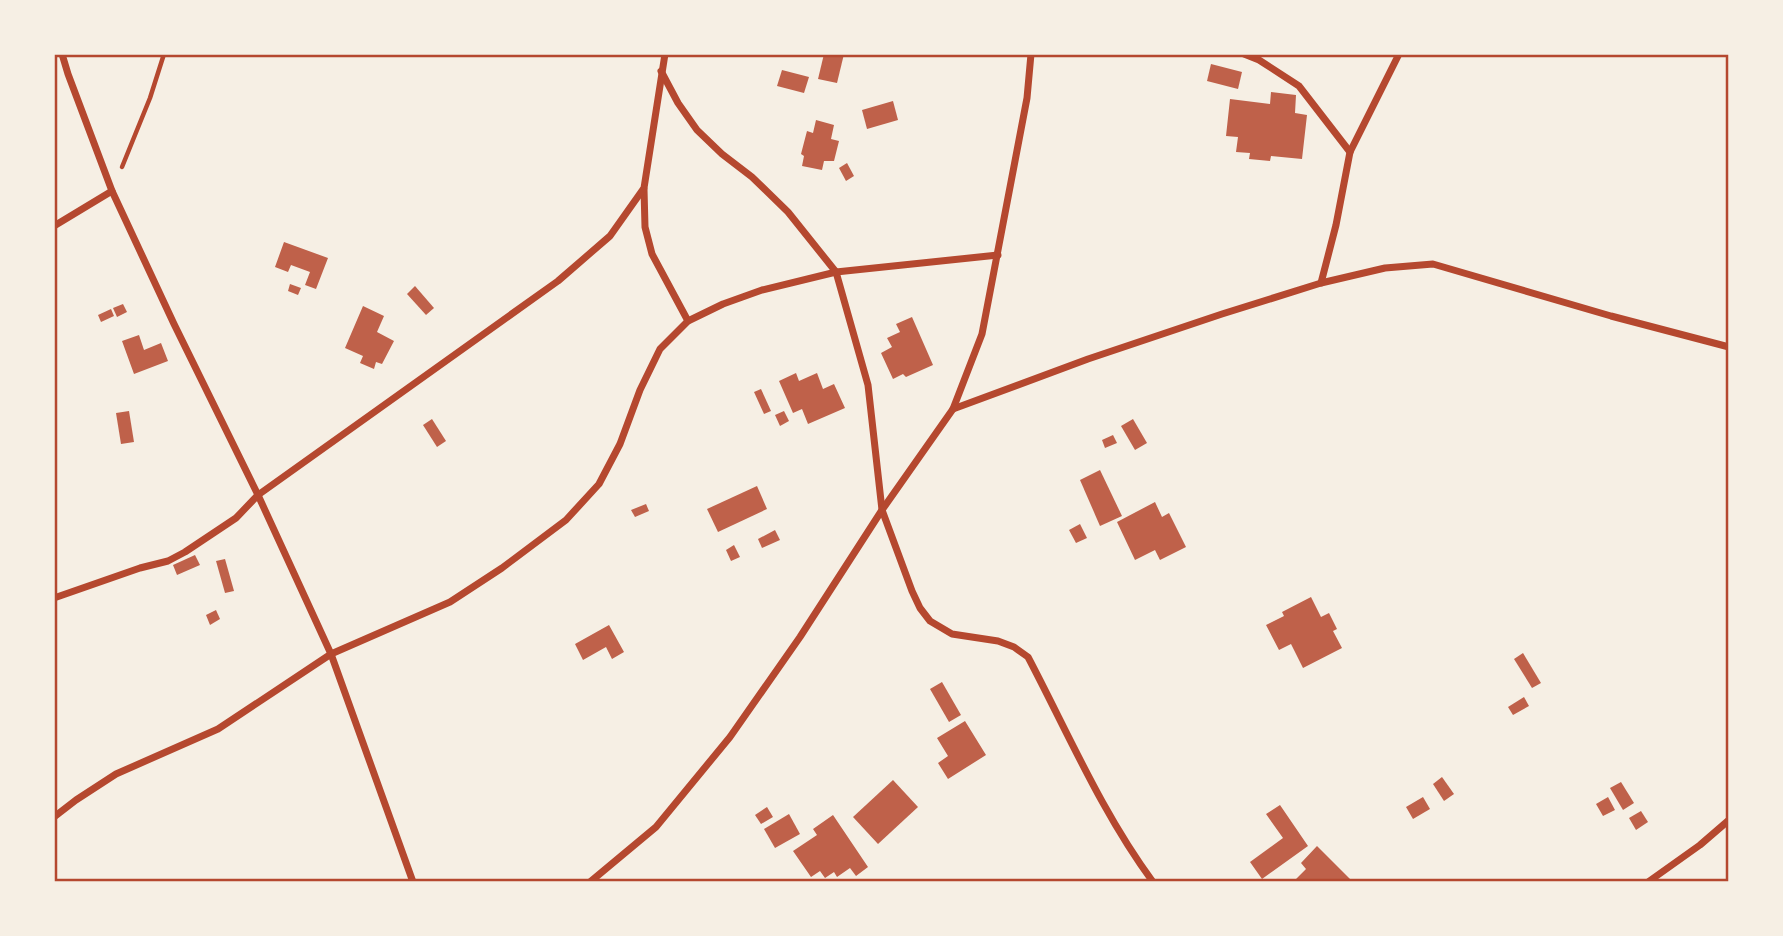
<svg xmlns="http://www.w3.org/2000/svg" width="1783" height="936" font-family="Commissioner,sans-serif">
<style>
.building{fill:#bf614a}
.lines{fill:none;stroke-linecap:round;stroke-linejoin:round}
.path{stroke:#b5482f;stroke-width:4.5}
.minor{stroke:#b5482f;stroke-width:7}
.neatline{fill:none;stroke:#b5482f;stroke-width:2.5}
</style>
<rect width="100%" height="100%" fill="#f6efe4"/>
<g class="building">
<path d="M824,54H844L837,83L818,79Z"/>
<path d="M1211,64L1242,72L1238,89L1207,81Z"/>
<path d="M782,70L809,77L804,93L777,86Z"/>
<path d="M1271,92L1296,95L1295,113L1307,115L1302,159L1271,156L1270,161L1249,159L1250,153L1236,152L1238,137L1226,136L1230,99L1270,104Z"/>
<path d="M893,101L898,120L867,129L862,110Z"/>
<path d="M816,120L834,125L831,139L839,141L834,161H824L822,170L802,166L804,156L801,154L807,131L813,133Z"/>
<path d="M847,163L854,176L846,181L839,168Z"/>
<path d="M284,242L328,258L316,289L305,285L310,272L291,265L288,272L275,267Z"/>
<path d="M290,284L301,288L298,295L288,291Z"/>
<path d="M415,286L434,308L426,315L407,294Z"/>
<path d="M123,304L127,312L117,317L113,308Z"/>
<path d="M363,306L384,316L377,332L394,341L382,364L376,362L374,369L360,363L363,356L345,348Z"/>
<path d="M111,309L114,316L101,322L98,315Z"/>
<path d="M912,317L933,365L906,377L903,374L893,379L881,353L892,347L887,338L900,332L896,324Z"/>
<path d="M139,335L144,350L161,343L168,361L134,374L122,341Z"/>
<path d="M796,373L799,381L817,373L823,389L834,384L845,408L808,424L802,409L793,413L779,381Z"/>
<path d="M761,389L771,411L764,414L754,392Z"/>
<path d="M129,411L134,442L121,444L116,413Z"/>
<path d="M784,411L789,421L780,426L775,415Z"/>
<path d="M432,419L446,441L437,447L423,425Z"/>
<path d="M1133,419L1147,443L1135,450L1121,426Z"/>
<path d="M1113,435L1117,443L1105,448L1102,440Z"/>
<path d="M1100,470L1122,516L1100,526L1080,480Z"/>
<path d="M757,486L767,509L718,532L707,509Z"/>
<path d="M1155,502L1162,517L1169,513L1186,547L1160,560L1155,550L1135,560L1117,522Z"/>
<path d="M646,504L649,511L635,517L631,510Z"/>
<path d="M1080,524L1087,538L1076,543L1069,530Z"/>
<path d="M775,530L780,540L762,548L758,539Z"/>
<path d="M734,545L740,557L731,561L726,550Z"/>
<path d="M195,555L200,565L177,575L173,565Z"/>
<path d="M225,559L234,591L225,593L216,561Z"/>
<path d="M1311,597L1321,617L1329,613L1337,629L1333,631L1342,648L1303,668L1291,644L1279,650L1266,625L1284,616L1282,612Z"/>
<path d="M216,610L220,619L210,625L206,615Z"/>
<path d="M609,625L624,652L612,659L606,647L583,660L575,644Z"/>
<path d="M1523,653L1541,683L1532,688L1514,659Z"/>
<path d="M942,682L961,715L949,722L930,689Z"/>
<path d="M1524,697L1529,706L1513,715L1508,707Z"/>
<path d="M965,721L986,755L948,779L938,763L948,756L937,738Z"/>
<path d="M1442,777L1454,794L1444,801L1433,784Z"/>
<path d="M893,780L918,807L878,844L853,817Z"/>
<path d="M1621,782L1634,803L1623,810L1610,788Z"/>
<path d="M1423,797L1430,809L1413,819L1406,807Z"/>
<path d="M1608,797L1615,810L1603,816L1596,804Z"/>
<path d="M1280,805L1308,846L1262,879L1250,862L1283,838L1266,814Z"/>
<path d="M767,807L773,817L761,824L755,815Z"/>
<path d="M1641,811L1648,822L1636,830L1629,818Z"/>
<path d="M789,814L800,834L775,848L764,829Z"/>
<path d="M833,815L868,867L856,876L850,868L837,877L834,872L825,878L820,871L811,877L793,851L817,835L813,829Z"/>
<path d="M1317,846L1351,880L1350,882H1293L1306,869L1301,863Z"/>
</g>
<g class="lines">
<path class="path" d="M122,167L150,98L164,54"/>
<g class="minor">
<path d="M62,54L68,74L112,191L174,324L258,495L331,654L413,882"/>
<path d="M1244,54L1259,60L1299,86L1350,152"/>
<path d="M661,71L678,103L697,130L722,154L752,177L788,212L836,272L868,385L882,510L912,591L920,608L930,621L952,634L998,641L1014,647L1028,657C1068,733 1102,813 1153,882"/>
<path d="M644,189L645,227L652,254L688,321"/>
<path d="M54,226L112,191"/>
<path d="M1321,283L1336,225L1350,152L1399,54"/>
<path d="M953,409L1088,359L1222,314L1321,283L1385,268L1433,264L1611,316L1729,347"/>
<path d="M54,598L140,568L168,561L185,552L236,518L258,495L558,281L610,236L644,188L665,54"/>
<path d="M54,817L76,800L116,774L218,729L331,654L450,602L502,568L566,520L599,484L620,444L640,390L660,349L688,321L723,304L762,290L836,272L998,255"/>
<path d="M590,882L656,827L730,737L800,637L882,510L953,409L982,334L1027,98L1031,54"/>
<path d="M1648,882L1700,845L1729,820"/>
</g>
</g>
<rect width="1783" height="936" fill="none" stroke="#f6efe4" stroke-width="112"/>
<rect x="56" y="56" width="1671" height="824" class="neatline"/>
</svg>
